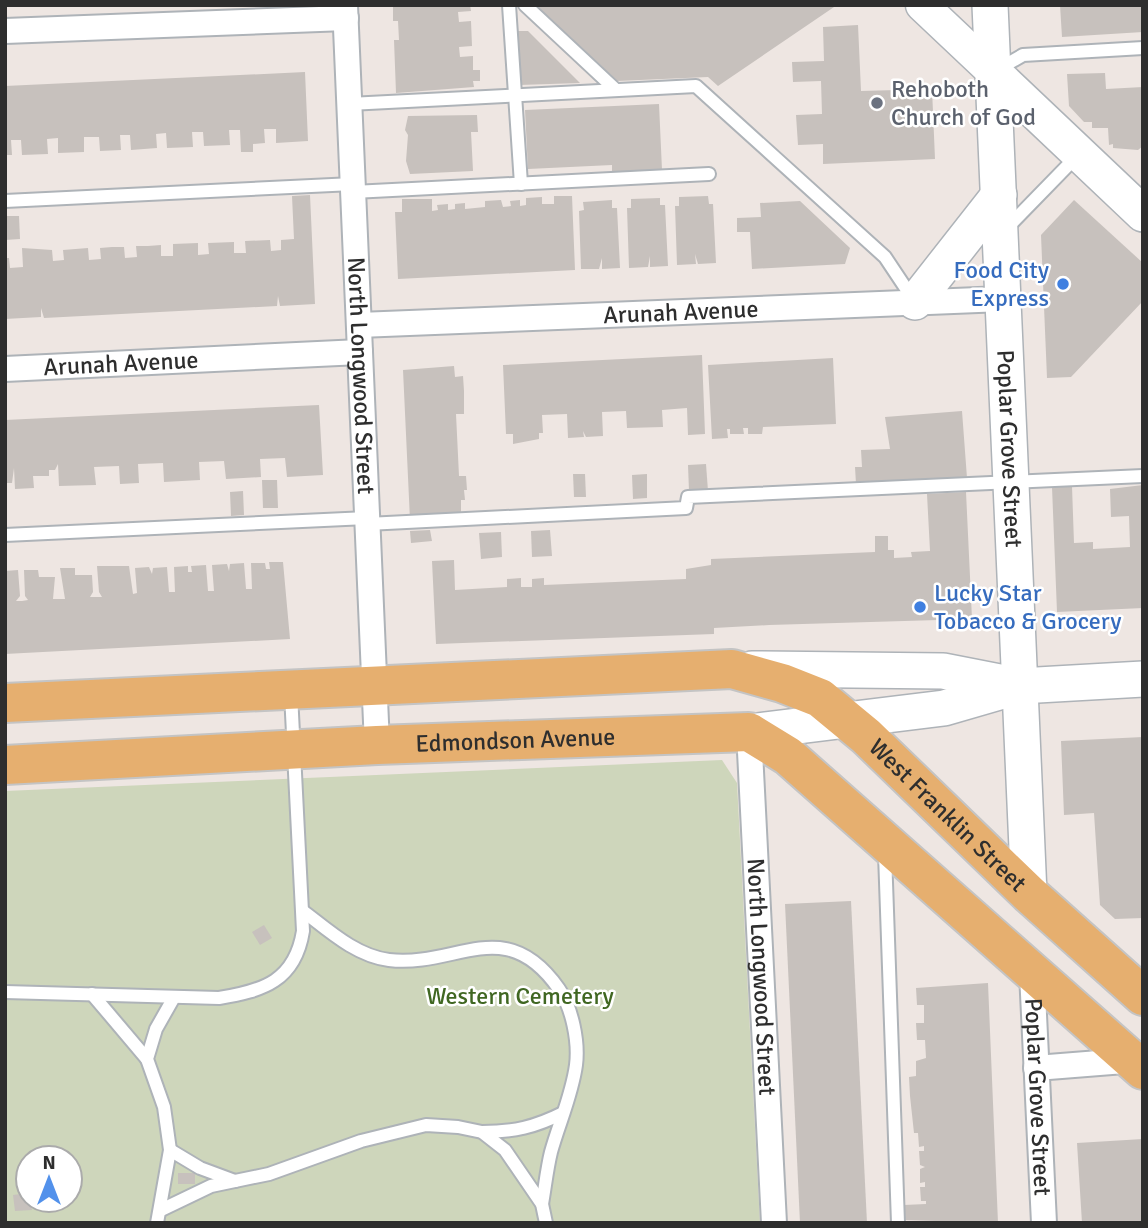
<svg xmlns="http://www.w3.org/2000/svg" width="1148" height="1228" font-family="Signika,sans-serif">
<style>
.cemetery{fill:#ced6bb;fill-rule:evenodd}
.building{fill:#c7c1bd}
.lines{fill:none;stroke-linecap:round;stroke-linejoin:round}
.service-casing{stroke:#aeb3b8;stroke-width:16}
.minor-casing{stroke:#aeb3b8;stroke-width:28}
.tertiary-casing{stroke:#aeb3b8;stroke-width:35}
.secondary-casing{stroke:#aeb3b8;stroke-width:38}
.primary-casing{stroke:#c4c4c4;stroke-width:42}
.service{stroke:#fff;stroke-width:12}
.minor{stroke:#fff;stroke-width:24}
.tertiary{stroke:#fff;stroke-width:32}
.secondary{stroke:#fff;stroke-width:35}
.primary{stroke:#e6af6f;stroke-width:38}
.worship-dot{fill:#6b7280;stroke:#fff;stroke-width:2.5}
.shop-dot{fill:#3f7fe0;stroke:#fff;stroke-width:2.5}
.labels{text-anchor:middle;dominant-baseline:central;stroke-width:5;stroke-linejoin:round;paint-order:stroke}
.worship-label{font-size:24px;fill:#5b616d;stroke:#fff;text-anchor:start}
.shop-label{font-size:24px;fill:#366cbe;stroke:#fff;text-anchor:end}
.street-label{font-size:24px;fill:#2e2e2e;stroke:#fff}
.park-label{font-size:24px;fill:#406722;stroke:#fff}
</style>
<rect width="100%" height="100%" fill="#eee6e2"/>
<path class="cemetery" d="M722,760L737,783L760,1223H5V791ZM28,1158H70V1200H28Z"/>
<g class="building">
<path d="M393,5H470L471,11L458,12L459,22L471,21L472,46L459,47L460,57L473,56V70H480V81H473L474,87L396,93L394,40H399L398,21H393Z"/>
<path d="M535,5H837L718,86L708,77L617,81Z"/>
<path d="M1060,5H1143V32L1062,37Z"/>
<path d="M858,25L861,91L932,89L935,159L823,164V144L798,145L796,115L822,114L821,81L793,82L792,62L824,61L823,27Z"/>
<path d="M518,31H528L580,83L519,85Z"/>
<path d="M305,72L308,141L276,143V129H264L265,143L253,144V152H241L240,130H229L230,145L204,146L203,132H192L193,147L167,148L166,133L156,134L157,148L131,150L130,135H120L121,150L100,151L99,137H84V152L58,153V138L47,139L48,154L22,155L21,140H11L12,155H5V86Z"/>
<path d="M1105,73L1106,89L1143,87V146L1138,150L1113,148V144L1109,145L1108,128H1092V122H1084L1069,106L1067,74Z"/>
<path d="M659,104L662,170L612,172V165L528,169L525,110Z"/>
<path d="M477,115L478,132H471L473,171L410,174L406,161L408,135L405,130L408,116Z"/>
<path d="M310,195L315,304L280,306L278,296L277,306L44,318L41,308V317L5,319V258H9L10,268L23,267L22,248L52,250L53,261L64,260L63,250L88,248L89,260L101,259L100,248L112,247H124L125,258L137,257L136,246H148L161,245V256H173V244L198,243V255L209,254L208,243L234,242V253H246L245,241L270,240L271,251L281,250V240L294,239L292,196Z"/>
<path d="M554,196H572L575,270L398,279L395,212H402V199H432V211L438,210L437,205L448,204V210L455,209V204L465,203V209L485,207V201L501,200L503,207L511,206L510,201L520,200V206L526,205V198L542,197V204H554Z"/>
<path d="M708,196L709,204H713L716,263L698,264L695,254L696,264L677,265L675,206H679V197Z"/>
<path d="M660,198V205H665L668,266L650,267V256L648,267L629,268L627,208H631V199Z"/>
<path d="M612,200V208H617L620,268L602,269V258L599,269H581L579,211L584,210L583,202Z"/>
<path d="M1074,200L1143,263V301L1071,377L1047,378L1041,235Z"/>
<path d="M800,201L850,248L845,264L752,269L750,232H737V218L761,217L760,203Z"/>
<path d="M5,216H19L20,239L5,240Z"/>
<path d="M702,355L705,434L688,435L687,408L662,410L663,427L627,428L626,411L602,412L603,436L586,437L583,431L584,437L568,438L567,414L542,415L543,433H539V439L513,444V434H506L503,365Z"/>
<path d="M833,358L836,424L763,427L762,434H748V428H743L744,434H730V429H727L728,438L712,439L708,365Z"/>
<path d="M454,366L455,377L463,376L464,391V414H456L459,476H466L467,490H464L465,500H461V515L410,520L403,370Z"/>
<path d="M319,405L323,475L287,477L285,458L260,459L261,477L226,479L224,461L199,462L200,480L164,482L163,463L138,464L139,483L120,484L119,466L94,467L96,485L59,486L58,464L55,470H49V476H33L34,488L15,489L14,468L12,483H5V420Z"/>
<path d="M962,411L967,478L856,484L855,467H862L861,450L890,449L885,417Z"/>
<path d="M706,464L708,491H689L688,465Z"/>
<path d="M573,474H585L586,497H574Z"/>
<path d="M647,474V498L633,499L632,475Z"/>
<path d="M262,480H277L278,508H263Z"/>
<path d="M1143,485V608L1057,612L1052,487L1072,486L1074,543L1093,542V549L1130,547L1129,516L1111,517L1110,489Z"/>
<path d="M243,491L244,515L231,516L230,492Z"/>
<path d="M966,492L972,619L769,625L714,628V634L436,644L432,561L454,560L455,590L507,587V579L521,578V587H532V579L544,578V585L686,579V569L711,565V559L875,552V536H888V550H894V558L912,557L911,552L930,551L927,494Z"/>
<path d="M430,530L432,541L411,543L410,531Z"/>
<path d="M550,530L552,556L532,557L531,531Z"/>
<path d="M501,532L502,557L481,559L479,533Z"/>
<path d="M269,562H283L290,639L5,654V571L18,570L20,596L16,601H22L28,600L25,596L24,570H38L39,577H55L53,599H65L60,568H75V575H92L93,592L90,597H102L99,592L97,566H129L133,594L137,593L135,568L149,567L152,574L153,568L167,567L169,592H175L174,567L188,566V572H192L191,566L206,565L208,591H214L212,565L227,564L229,571L230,564L244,563L246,589H252L251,563H265L266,569H270Z"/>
<path d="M1143,737V918L1115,919L1100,905L1094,813L1064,815L1061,741Z"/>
<path d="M851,901L867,1223H800L785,904Z"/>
<path d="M264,925L272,938L260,945L252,932Z"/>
<path d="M988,983L998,1223L904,1220V1205L926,1204V1201H921L920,1187H925V1182L920,1183V1169L925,1167L920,1165L919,1151H924V1146L919,1147L918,1133H914L910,1096L909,1077L916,1076V1061L926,1058L925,1040H917L916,1023H924V1005H917L916,988Z"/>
<path d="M1143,1139V1223H1082L1077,1143Z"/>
<rect x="178" y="1173" width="17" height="11"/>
<path d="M28,1193L32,1210L15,1211L13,1195Z"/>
</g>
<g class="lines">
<defs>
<g id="service">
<path d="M509,5L521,184"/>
<path d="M525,5L616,90"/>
<path d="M997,70L1023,55L1143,48"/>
<path d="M349,104L696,86L885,257L913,299"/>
<path d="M353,192L709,174"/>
<path d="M5,201L353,184"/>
<path d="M1005,230L1078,155"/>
<path d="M367,524L686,508L688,497L1143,476"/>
<path d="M5,535L367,518"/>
<path d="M885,854L898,1223"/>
<path d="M303,911C328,930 356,956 389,960C457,968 505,912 559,989C572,1008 579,1041 576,1065C572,1095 559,1123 551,1152C547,1168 545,1187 542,1204"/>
<path d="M5,992L219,998C263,991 295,981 303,931L291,694"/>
<path d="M92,994L147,1059"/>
<path d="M482,1132C514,1132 535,1127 563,1113"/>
<path d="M170,1150L200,1168L235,1181"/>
<path d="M161,1210L211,1186L269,1174L361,1141L426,1125L458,1127L482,1132L505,1150L542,1204L546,1223"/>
<path d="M157,1223L170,1150L164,1107L147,1059L156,1029L173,999"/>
</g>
<g id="minor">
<path id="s1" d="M345,5L377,745"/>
<path d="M5,31L346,18"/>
<path id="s2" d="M359,325L1003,299"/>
<path id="s3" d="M5,369L360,352"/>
<path id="s4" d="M749,732L774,1223"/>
<path id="s5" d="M1032,973L1044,1223"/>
<path d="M1036,1068L1137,1060"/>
</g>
<path id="tertiary" d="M922,5L993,72"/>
<g id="secondary">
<path id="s6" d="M990,5L1029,894"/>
<path d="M993,72L1143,214"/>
<path d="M915,302L999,195"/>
<path d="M752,669L943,671L1020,686"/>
<path d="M749,732L944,708L1020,686L1143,679"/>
</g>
<g id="primary">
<path id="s7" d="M5,703L732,669L782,683L820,698L866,736L1029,894L1143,996"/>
<path id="s8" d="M5,765L377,745L749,732L788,756L1143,1070"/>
</g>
</defs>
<use href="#service" class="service-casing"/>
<use href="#minor" class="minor-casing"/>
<use href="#tertiary" class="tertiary-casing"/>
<use href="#secondary" class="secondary-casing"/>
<use href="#primary" class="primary-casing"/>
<use href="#service" class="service"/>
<use href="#minor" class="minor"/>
<use href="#tertiary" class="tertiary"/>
<use href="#secondary" class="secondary"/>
<use href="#primary" class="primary"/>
</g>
<circle class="worship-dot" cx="877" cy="103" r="7"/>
<g class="shop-dot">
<circle cx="1063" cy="284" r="7"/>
<circle cx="920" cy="607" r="7"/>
</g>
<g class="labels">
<g class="worship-label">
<text x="891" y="89">Rehoboth<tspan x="891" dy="28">Church of God</tspan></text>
</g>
<g class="shop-label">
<text x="1049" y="270">Food City<tspan x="1049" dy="28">Express</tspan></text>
<text x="934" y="593" text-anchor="start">Lucky Star<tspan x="934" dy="28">Tobacco &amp; Grocery</tspan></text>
</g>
<g class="street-label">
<text stroke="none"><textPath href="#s2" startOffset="322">Arunah Avenue</textPath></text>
<text stroke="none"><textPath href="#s3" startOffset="116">Arunah Avenue</textPath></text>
<text stroke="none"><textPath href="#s1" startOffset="371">North Longwood Street</textPath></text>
<text stroke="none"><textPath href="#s6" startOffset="444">Poplar Grove Street</textPath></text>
<text stroke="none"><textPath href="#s8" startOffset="511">Edmondson Avenue</textPath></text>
<text stroke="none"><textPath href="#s7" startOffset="994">West Franklin Street</textPath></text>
<text stroke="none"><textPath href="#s4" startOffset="245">North Longwood Street</textPath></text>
<text stroke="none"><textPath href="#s5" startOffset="124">Poplar Grove Street</textPath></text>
</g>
<g class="park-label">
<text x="520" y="996">Western Cemetery</text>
</g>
</g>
<rect width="1148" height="1228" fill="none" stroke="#2e2e2e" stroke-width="14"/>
<g transform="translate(49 1179)"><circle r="33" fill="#ffffff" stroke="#ababab" stroke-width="2"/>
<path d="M0-5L12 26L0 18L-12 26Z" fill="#5291eb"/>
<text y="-10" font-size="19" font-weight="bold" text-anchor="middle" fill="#2e2e2e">N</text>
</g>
</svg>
